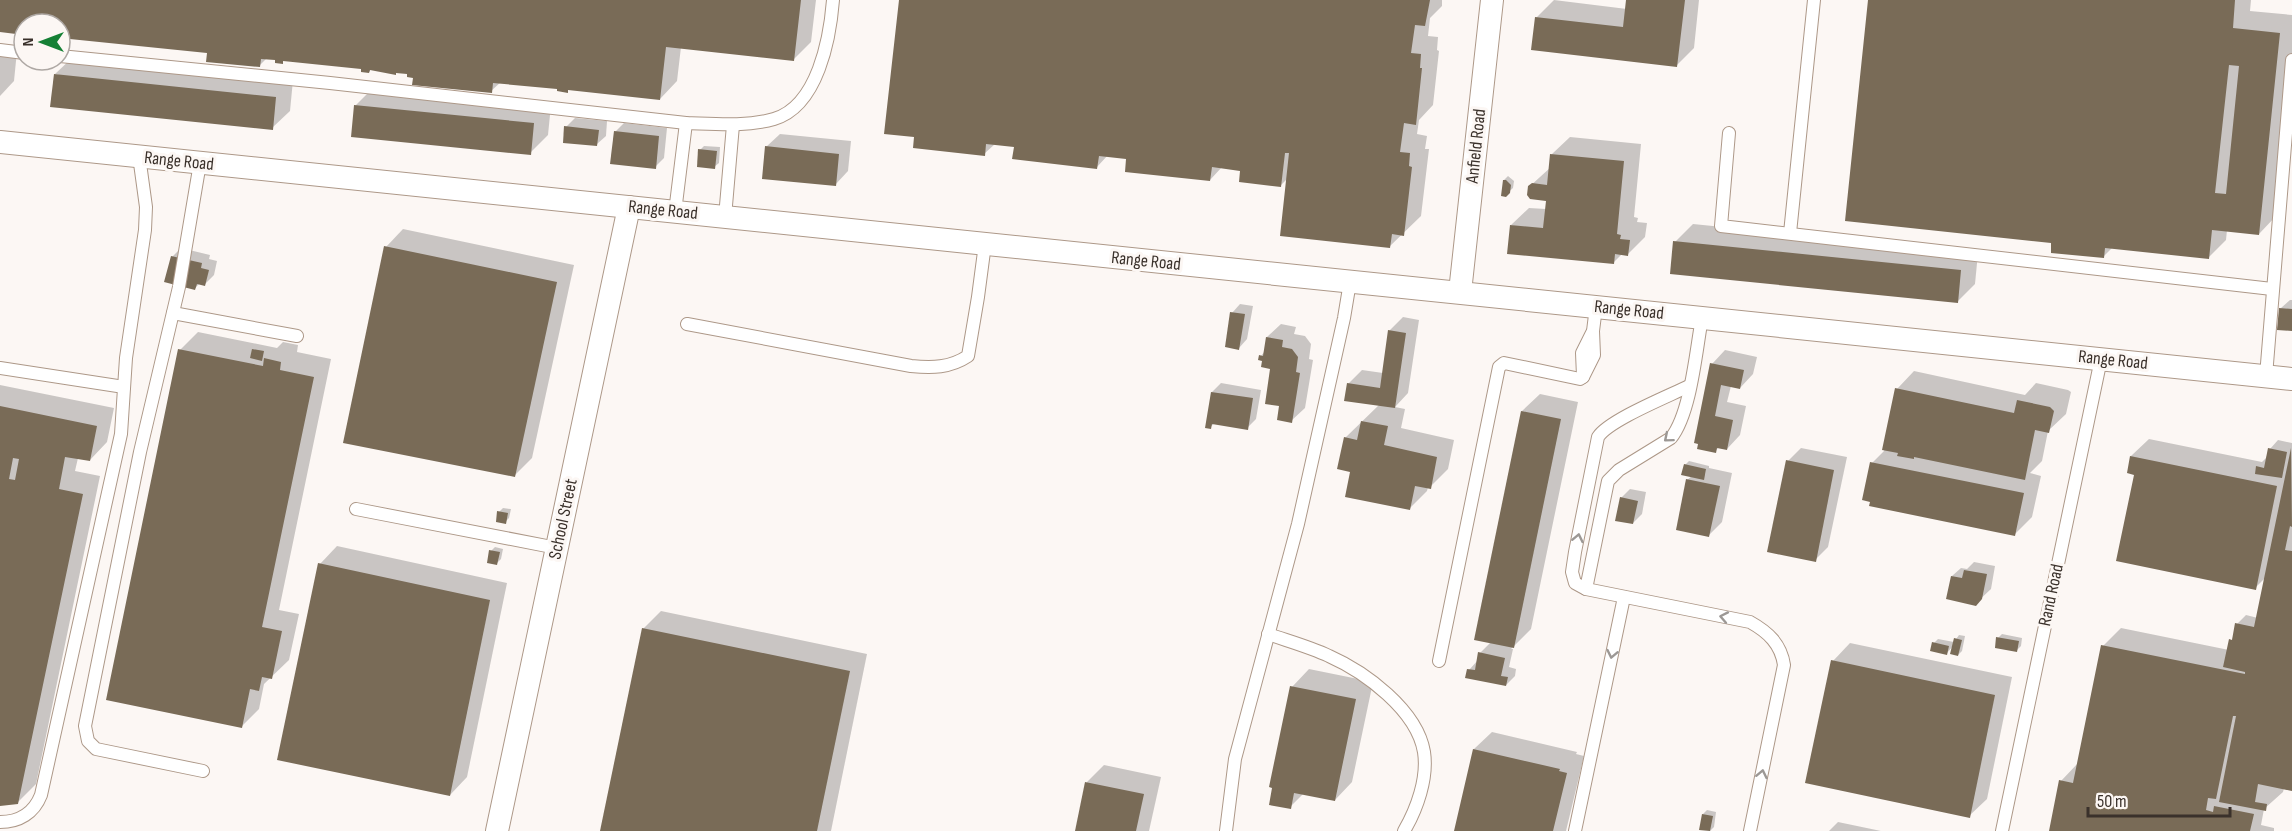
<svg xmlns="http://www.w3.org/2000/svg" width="2292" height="831" font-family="'Sofia Sans Condensed',sans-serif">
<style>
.shadow{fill:#0003}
.building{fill:#796b57;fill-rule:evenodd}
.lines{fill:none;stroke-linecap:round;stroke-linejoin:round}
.lane-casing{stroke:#ad9888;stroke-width:14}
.street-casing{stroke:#ad9888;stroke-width:24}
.lane{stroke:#fff;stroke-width:12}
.street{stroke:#fff;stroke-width:22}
.oneway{stroke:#9c9895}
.labels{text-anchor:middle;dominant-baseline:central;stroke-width:6;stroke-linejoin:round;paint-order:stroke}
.street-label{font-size:18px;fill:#3a312b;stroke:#fcf7f4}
</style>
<rect width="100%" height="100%" fill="#fcf7f4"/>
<g class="shadow">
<path d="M0,0H816L811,42L794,59L681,47L677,81L660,99L501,82L491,91L415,76L409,73L371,69L369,72L363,68L285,60L282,62L276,59L267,58L259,66L209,52L60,37V24H24V33L0,31Z"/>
<path d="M901,0H1442V6L1430,18L1428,36L1438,37L1437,50L1439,51L1433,105L1419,120L1417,134L1427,136L1425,149H1429L1421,216L1389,247L1287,179L1281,185L1242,169L1222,167L1210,180L1128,157L1108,155L1097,167L1015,146L995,144L984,154L915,136Z"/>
<path d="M1554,0L1627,9L1628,0H1699L1694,48L1676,66L1536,18Z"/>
<path d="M1869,0H2251L2250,11L2292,15V67L2276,216L2259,234L2227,230L2226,240L2208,258L2112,248L2103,257L2053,242Z"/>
<path d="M0,49L17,51L14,81L0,96Z"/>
<path d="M73,57L293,80L290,111L272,128L55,74Z"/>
<path d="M373,88L551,105L548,135L530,153L355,106Z"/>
<path d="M575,118L607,121L606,136L597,144L566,127Z"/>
<path d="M624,123L667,128L664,158L655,167L615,132Z"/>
<path d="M780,134L851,141L848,171L835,185L766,147Z"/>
<path d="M1570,137L1641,144L1634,217L1638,218L1637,222L1647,223L1645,237L1628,254H1622L1613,263L1511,225L1529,208L1546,209L1547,199L1529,187L1551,167L1552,154Z"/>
<path d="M704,146L720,147L719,163L714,167L700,150Z"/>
<path d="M1508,176L1514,181L1513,188L1505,195L1504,180Z"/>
<path d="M1693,224L1978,253L1975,284L1958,301L1675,242Z"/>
<path d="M403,229L574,265L532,458L514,476L425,457L386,247Z"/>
<path d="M181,248L210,255L209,259L217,261L214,275L205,284L200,283L195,288L172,257Z"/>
<path d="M2290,300H2292V330L2281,308Z"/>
<path d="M1240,304L1253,306L1247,339L1239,348L1232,313Z"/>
<path d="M1403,317L1419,320L1408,393L1395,407L1405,409L1401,428L1454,440L1448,469L1430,487H1428L1427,491L1409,509L1352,471L1345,438L1380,404L1348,384L1362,370L1383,373L1389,331Z"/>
<path d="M1281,324L1296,327L1294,334L1305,336L1311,344L1309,359L1313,360L1305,408L1291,421L1281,405L1272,367L1261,356L1265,351L1267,337Z"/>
<path d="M198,332L277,348L283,342L298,345L297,352L331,359L279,610L299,614L289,660L264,684L259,709L241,727L180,350Z"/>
<path d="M1725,350L1757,357L1753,374L1740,388L1731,386L1727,402L1746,406L1740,435L1727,449L1719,447L1715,451L1712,364Z"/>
<path d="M1914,371L2025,395L2036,383L2068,390L2071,392L2066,414L2048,431L2042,461L2030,473L2041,476L2032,517L2015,534L1872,463L1884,451L1897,389Z"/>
<path d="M1221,383L1261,390L1256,419L1247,428L1215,423L1210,427L1212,392Z"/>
<path d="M0,385L114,408L107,442L90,460L78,458L75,471L100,476L36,784L18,802L0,805Z"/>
<path d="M1540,394L1578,402L1531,629L1511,649H1513L1509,667L1516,669L1515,676L1506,685L1469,670L1478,660L1480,653L1491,642L1522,411Z"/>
<path d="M2149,439L2262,462L2266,458L2270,449L2278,440L2292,443V789L2284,788L2283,792L2264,809L2261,825L2274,828V831H2051L2061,781L2079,762L2103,646L2121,628L2229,650L2237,624L2246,615L2258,618L2266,577L2255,588L2136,473L2131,456Z"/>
<path d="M1801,448L1847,457L1828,547L1815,560L1788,461Z"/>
<path d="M1689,461L1709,466V468L1732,473L1722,522L1709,535L1687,480L1692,476L1685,465Z"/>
<path d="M1630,489L1646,492L1642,514L1633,523L1621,498Z"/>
<path d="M503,508L511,509L509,518L505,522L499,512Z"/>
<path d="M337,546L507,583L467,777L450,795L320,564Z"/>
<path d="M495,547L503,549L501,559L497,563L491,551Z"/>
<path d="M1974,562L1995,566L1991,589L1975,604L1952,576L1961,568L1967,569Z"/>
<path d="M661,611L867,654L831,831H602L643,629Z"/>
<path d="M2002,634L2022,638L2021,646L2017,650L1998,638Z"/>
<path d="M1959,635L1965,636L1962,651L1958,655L1953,646L1947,653L1934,643L1938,639L1954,642Z"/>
<path d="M1850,643L2012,677L1987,799L1969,816L1833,661Z"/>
<path d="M1309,669L1373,682L1352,782L1335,800L1304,793L1290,807L1292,687Z"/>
<path d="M1492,732L1577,752L1576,754L1584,756L1566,831H1455L1474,749Z"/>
<path d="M1104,765L1161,777L1149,831H1077L1087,782Z"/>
<path d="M1707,810L1716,812L1714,827L1710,831L1703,814Z"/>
<path d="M1838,822L1881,831H1829Z"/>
</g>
<g class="building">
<path d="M0,0H801L794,61L666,47L660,100L568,90V93L557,91V89L493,83L492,93L412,85L413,78L407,77V74L396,73V75L370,70L369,73L361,72V69L283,61V64L275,63V60L261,59L260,67L206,62L207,53L60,38V24H24V35L0,32Z"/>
<path d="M899,0H1430L1425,26L1415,25L1411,53L1421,54L1420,68H1422L1416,125L1404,123L1400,152L1410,153L1409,166L1412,167L1404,236L1392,234L1390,248L1280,236L1289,153H1285L1281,187L1239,182L1240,171L1212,167L1210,181L1125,172L1126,159L1099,156L1097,169L1012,159L1014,147L986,144L985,156L913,148L914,137L884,134Z"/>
<path d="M1626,0H1685L1677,67L1531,50L1535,17L1623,27Z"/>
<path d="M1868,0H2235L2233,28L2280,33L2259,235L2212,230L2209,259L2105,248L2104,258L2051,253V243L1845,221ZM2229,65L2239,66L2226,194L2215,193Z"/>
<path d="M54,74L276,97L273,130L50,107Z"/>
<path d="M354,105L534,123L531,155L351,137Z"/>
<path d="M564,126L599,130L597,146L563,143Z"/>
<path d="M614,131L659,136L656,169L610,164Z"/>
<path d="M765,146L839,154L836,186L762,179Z"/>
<path d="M698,149L717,151L715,169L697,167Z"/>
<path d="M1550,154L1624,161L1617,234L1621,235L1620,239L1630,240L1628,256L1615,254L1614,264L1507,254L1510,225L1543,228L1546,201L1530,199L1527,195L1528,186L1532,183L1547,185Z"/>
<path d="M1503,180H1506L1511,185L1510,193L1506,197L1501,196Z"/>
<path d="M1673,241L1961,270L1958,303L1670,274Z"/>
<path d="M384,246L557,282L515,477L343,443Z"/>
<path d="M171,256L202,263L201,268L209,270L205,286L197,284L195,290L164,282Z"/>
<path d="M2279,308L2292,309V331L2277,330Z"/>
<path d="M1230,312L1245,314L1239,350L1225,347Z"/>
<path d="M1388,330L1406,333L1395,408L1344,401L1347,383L1380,388Z"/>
<path d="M1266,337L1283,340L1282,347L1292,349L1298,357L1296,372L1300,373L1292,423L1277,420L1279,406L1265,404L1270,369L1261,367L1262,361L1258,360L1259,355L1263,356Z"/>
<path d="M178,349L263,366L264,358L281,362L280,370L314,377L262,627L282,631L272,679L262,677L259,691L250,689L242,728L106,700Z"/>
<path d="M252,349L264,351L262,361L250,358Z"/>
<path d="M1710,363L1744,370L1740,389L1721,385L1715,416L1733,420L1727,450L1717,448L1716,453L1697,449L1698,444L1694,443Z"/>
<path d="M1895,388L2014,413L2017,400L2050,407L2054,411L2049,433L2035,430L2025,480L1914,457V459L1897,456L1898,453L1882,450Z"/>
<path d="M1211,392L1253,398L1248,430L1212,424L1211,429L1205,428Z"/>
<path d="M0,406L97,426L90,461L65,457L59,489L83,494L18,804L0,806ZM13,458L19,459L15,480L9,479Z"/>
<path d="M1521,411L1561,419L1514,648L1474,640Z"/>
<path d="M1361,421L1388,426L1384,445L1437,457L1431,489L1415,486L1410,510L1345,497L1350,472L1337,469L1344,437L1357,440Z"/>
<path d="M2268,448L2287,452L2282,478L2255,474L2256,466L2264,468Z"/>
<path d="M2291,448L2292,527L2290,526L2285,550L2292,551V791L2258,784L2255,802L2267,804L2266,811L2219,802L2236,716H2233L2216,799L2208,798L2206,810L2213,812L2214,806L2254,814L2250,831H2049L2059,780L2073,783L2101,645L2245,674V672L2223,667L2229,639L2232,640L2235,623L2254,627Z"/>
<path d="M2130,456L2277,486L2256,590L2116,561L2134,475L2127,473Z"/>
<path d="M1786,460L1834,470L1816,562L1767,552Z"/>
<path d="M1870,462L2024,493L2015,536L1869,506L1870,502L1862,500Z"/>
<path d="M1684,464L1706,469L1704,480L1681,475Z"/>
<path d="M1686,479L1720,486L1709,537L1676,530Z"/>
<path d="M1620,497L1638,501L1633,524L1615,521Z"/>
<path d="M497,511L508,513L506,524L496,522Z"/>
<path d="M489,550L500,552L497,565L487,563Z"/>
<path d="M318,563L490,600L450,796L277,760Z"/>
<path d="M1964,570L1987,574L1982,599L1976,606L1946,599L1951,576L1962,578Z"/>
<path d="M642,628L850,671L817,831H600Z"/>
<path d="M1996,637L2019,641L2017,652L1995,648Z"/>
<path d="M1954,638L1962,640L1958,656L1950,654Z"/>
<path d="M1932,642L1949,646L1947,655L1930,651Z"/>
<path d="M1478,652L1505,658L1501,676L1508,677L1506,686L1465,678L1467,669L1475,670Z"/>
<path d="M1831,660L1995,695L1970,818L1805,783Z"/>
<path d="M1290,686L1356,699L1335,801L1294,793L1291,809L1269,805L1272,788L1269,787Z"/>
<path d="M1473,749L1560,769L1559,771L1567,773L1553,831H1454Z"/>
<path d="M1085,782L1144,794L1136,831H1075Z"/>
<path d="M1702,814L1713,816L1710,831L1699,830Z"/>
</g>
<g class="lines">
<defs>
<g id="lane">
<path d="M0,50L24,53"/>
<path d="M60,56L330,83L686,123C715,124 746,127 774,119C818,106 830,38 833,0"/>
<path d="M1729,133L1721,226L2272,289"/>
<path d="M200,163L179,287L140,452L85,726L88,741L96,749L203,771"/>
<path d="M675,212L686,123"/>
<path d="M725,217L733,125"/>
<path d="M1790,233L1814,0"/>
<path d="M173,313L297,336"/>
<path d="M687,324L911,366C932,368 950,368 968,356L978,297L985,244"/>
<path d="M0,368L124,387"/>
<path d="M1583,376L1582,353L1592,333"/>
<path d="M2266,376L2292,60"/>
<path d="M1583,377L1594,355L1593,331L1596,307"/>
<path d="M1689,386C1669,396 1609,420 1598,437L1575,552L1572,572L1575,583L1586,589L1750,622C1768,632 1781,644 1784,665L1750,831"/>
<path d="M356,509L557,548"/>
<path d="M1586,589L1608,481L1619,470L1671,438C1691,413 1696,350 1702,318"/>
<path d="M1268,634C1288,641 1310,647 1329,656C1365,672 1417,710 1424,752C1428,778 1417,809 1404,831"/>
<path d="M1439,661L1499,367L1504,363L1580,379L1583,377"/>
<path d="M0,822C19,822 34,813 41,795L121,434L126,358L145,230L146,207L139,156"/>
<path d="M1226,831L1235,759L1298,524L1344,318L1350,282"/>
<path d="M1575,831L1624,597"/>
<path d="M2002,831L2101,359"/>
</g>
<g id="street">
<path d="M0,142L2292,379"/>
<path d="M1460,292L1492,0"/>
<path d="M497,831L629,207"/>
</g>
</defs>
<use href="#lane" class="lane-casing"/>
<use href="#street" class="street-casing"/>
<use href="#lane" class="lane"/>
<use href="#street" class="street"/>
</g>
<defs><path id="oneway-chevron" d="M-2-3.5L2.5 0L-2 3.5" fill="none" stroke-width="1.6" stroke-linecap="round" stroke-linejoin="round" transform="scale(1.5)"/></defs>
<g class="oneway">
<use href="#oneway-chevron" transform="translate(1668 438) rotate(140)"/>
<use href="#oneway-chevron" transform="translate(1578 538) rotate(-78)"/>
<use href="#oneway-chevron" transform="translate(1724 617) rotate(-169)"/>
<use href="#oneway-chevron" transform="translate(1612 654) rotate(102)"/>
<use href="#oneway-chevron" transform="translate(1762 774) rotate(-78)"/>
</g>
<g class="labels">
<g class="street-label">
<text transform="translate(1476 146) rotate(-84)">Anfield Road</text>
<text transform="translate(179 161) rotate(6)">Range Road</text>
<text transform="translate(663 210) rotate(6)">Range Road</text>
<text transform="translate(1146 261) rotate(6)">Range Road</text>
<text transform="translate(1629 310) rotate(6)">Range Road</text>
<text transform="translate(2113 360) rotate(6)">Range Road</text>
<text transform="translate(563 519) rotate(-78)">School Street</text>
<text transform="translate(2051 595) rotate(-78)">Rand Road</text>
</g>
</g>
<g transform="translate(42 42) rotate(270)"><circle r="28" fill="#fcf7f4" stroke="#aea8a4" stroke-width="1.5"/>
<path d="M0-4.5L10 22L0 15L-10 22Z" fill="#158035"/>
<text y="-9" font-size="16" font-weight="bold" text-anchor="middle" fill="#3a312b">N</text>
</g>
<path d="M2088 807v9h142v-9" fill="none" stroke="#3a312b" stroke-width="3"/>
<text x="2097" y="807" font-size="18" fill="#3a312b" stroke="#fcf7f4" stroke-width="4.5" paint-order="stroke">50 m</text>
</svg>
